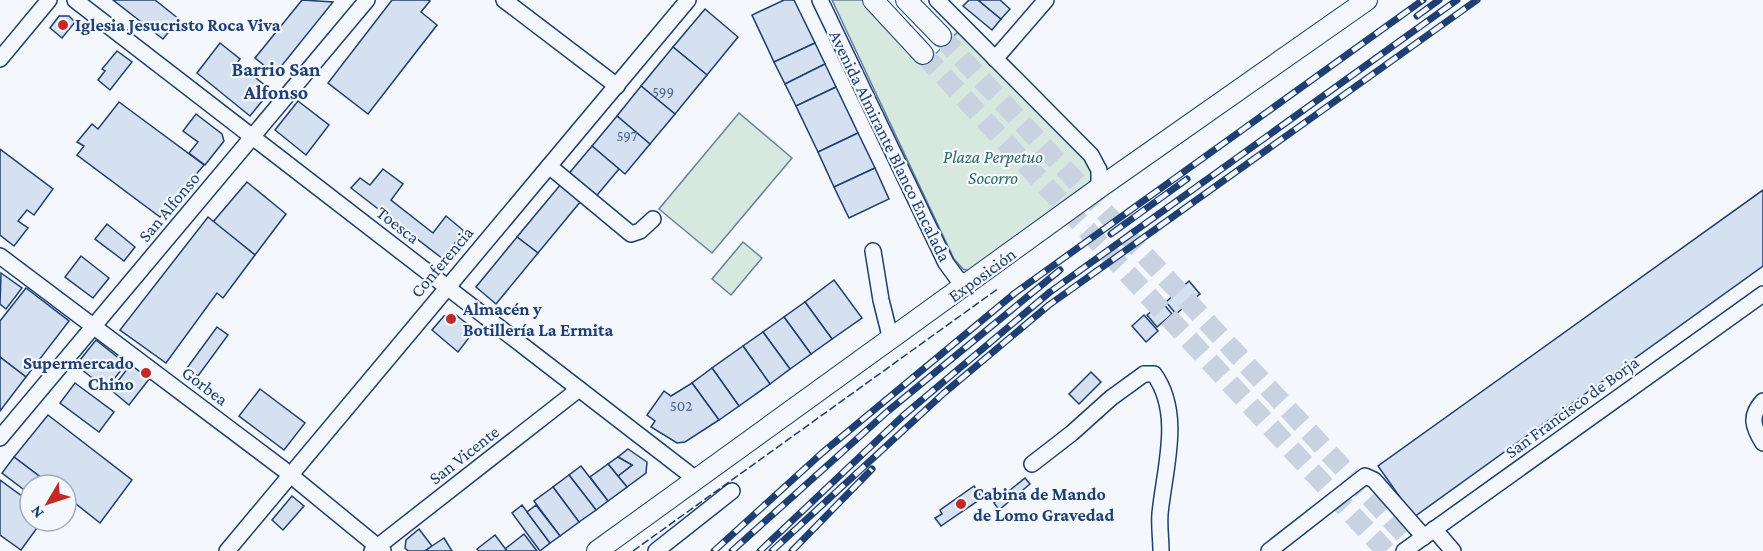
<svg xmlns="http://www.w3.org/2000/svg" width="1763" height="551" font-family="'Crimson Pro',serif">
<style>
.park{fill:#d7e8df;stroke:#687fa3;stroke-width:1.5}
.building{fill:#d5e0f0;stroke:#1d3f73;stroke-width:1.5}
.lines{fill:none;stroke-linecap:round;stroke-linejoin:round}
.major-tunnel{stroke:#c9d2e0;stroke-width:20;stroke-dasharray:20 10;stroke-linecap:butt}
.minor-casing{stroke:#1d3f73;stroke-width:18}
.major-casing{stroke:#1d3f73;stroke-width:22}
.minor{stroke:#f4f7fb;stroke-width:15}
.major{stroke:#f4f7fb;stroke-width:20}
.rail-casing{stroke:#1d3f73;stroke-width:7}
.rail{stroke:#f4f7fb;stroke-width:4.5;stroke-dasharray:14;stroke-linecap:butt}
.fence{stroke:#1d3f73;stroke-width:1.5;stroke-dasharray:8 3;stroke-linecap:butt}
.poi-dot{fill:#c62828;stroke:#f4f7fb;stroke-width:2}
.labels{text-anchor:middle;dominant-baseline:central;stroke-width:4.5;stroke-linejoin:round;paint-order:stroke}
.number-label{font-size:15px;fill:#4b6792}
.poi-label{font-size:18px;font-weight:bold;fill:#1d3f73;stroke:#f4f7fb;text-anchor:start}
.street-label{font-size:18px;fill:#1d3f73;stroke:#f4f7fb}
.park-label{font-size:18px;font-style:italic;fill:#2c6c60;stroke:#f4f7fb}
.neighbourhood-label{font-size:20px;font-weight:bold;fill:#1d3f73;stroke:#f4f7fb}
</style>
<rect width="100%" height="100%" fill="#f4f7fb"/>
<g class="park">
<path d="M832,0H863L925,64L960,30L1093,163V182L973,272L963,269L954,259Z"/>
<path d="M739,113L792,158L712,253L659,209Z"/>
<path d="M743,242L762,258L731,295L712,279Z"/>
</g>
<g class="building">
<path d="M113,0H155L179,19L163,39Z"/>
<path d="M302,0L333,2L275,74L255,58Z"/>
<path d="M392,0H428L430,1L421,12L437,25L368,114L328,83Z"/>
<path d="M784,0H794L815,43L774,62L752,15Z"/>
<path d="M969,0H978L1001,19L992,30L963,6Z"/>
<path d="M978,0H1000L1010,9L1001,19Z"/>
<path d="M705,9L738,37L707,75L673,47Z"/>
<path d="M59,16H69L75,22L62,38L50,28Z"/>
<path d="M220,43L240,59L237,63L271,90L250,116L197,73Z"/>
<path d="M815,43L825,64L785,84L774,62Z"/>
<path d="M673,47L707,75L675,114L641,86Z"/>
<path d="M117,51L132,62L110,90L98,80L105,71L102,69Z"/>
<path d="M825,64L836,87L796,106L785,84Z"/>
<path d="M641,86L675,114L650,144L617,116Z"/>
<path d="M836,87L858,133L818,152L796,106Z"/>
<path d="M298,101L329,125L306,155L275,130Z"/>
<path d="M119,102L204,165L160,217L77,155L84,146L77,142L92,124L98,129Z"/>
<path d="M196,114L222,134L224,141L205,165L189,153L198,142L183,131Z"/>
<path d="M617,116L650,144L625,174L592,146Z"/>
<path d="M858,133L875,168L834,187L818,152Z"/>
<path d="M592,146L619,169L593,200L566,177Z"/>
<path d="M0,149L53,189L34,215L27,210L18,221L28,228L14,246L0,235Z"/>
<path d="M875,168L889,199L849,218L834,187Z"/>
<path d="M383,169L403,184L391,200L433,233L446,216L464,231L443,259L351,188L360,178L370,185Z"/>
<path d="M247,182L286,214L255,255L213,222Z"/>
<path d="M561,184L581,201L538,253L517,237Z"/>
<path d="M1763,190V266L1414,517L1378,466Z"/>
<path d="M208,217L255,255L223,298L217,293L166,363L120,330Z"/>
<path d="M107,224L135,247L124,261L95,239Z"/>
<path d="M517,237L538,253L496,304L476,287Z"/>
<path d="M81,256L109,278L93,298L65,277Z"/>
<path d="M1,273L22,288L6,309L0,304Z"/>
<path d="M834,280L862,318L832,339L805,302Z"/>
<path d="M1189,281L1200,294L1176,314L1166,302Z"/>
<path d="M26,288L69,321L26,377L0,357V321Z"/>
<path d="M805,302L832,339L811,354L784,317Z"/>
<path d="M1162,302L1172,314L1157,327L1147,315Z"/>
<path d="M456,315L475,330L458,352L432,330L444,316Z"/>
<path d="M1144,315L1158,331L1146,342L1132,326Z"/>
<path d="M784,317L811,354L790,369L763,332Z"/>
<path d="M217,327L228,335L198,376L187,368Z"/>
<path d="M763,332L790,369L770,384L743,346Z"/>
<path d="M96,340L126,364L106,389L76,365Z"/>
<path d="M743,346L770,384L739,406L712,368Z"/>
<path d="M0,357L26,377L0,411Z"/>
<path d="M135,359L153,374L129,405L111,390Z"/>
<path d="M712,368L739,406L719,420L692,383Z"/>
<path d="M1091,372L1101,382L1079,404L1069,394Z"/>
<path d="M75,383L114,412L99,432L60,403Z"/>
<path d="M692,383L719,420L685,442L677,443L651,427L655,421L647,415L664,391L671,396Z"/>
<path d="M260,389L305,423L284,450L239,416Z"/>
<path d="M48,415L132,480L100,523L66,496V485H51L14,457Z"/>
<path d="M628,449L647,462L646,473L627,487L618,476L632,465L618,457Z"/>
<path d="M14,457L39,476L27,492L2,473Z"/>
<path d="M618,457L632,465L618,476L608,464Z"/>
<path d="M608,464L627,487L608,501L590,477Z"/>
<path d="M581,466L608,501L596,510L569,475Z"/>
<path d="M569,475L596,510L579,522L553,487Z"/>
<path d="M1025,478L1030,484L999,510L994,503Z"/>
<path d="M0,480L30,502V521H42L21,550L0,535Z"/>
<path d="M974,486L982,498L941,526L935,518L942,514L940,510Z"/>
<path d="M553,487L579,522L560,536L534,501Z"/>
<path d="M292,496L304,506L283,530L272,520Z"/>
<path d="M522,505L550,543L540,551L512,513Z"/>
<path d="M536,505L560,536L550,543L527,512Z"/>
<path d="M419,529L432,546L425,551H408L405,548L406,540Z"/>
<path d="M524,534L537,551H507L505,549Z"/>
<path d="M495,535L507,551H479L477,549Z"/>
<path d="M444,538L452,551H425L432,546Z"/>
</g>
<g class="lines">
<g class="major-tunnel">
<path d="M941,36L1420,551"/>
<path d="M923,54L1386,551"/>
</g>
<defs>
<g id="minor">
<path d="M75,0L697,480"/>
<path d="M504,0L617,86"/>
<path d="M820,0L946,263L957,278L969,285"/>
<path d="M937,0L1091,155L1099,170V188"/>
<path d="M0,59L49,0"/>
<path d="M995,59L1046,0"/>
<path d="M549,166L631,234L640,231L653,219"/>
<path d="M873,251L881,300L891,340"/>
<path d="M0,256L283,469L383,551"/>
<path d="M1763,401C1749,416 1753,427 1763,443"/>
<path d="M0,438L367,0"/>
<path d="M1032,464L1072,433L1111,398L1144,374H1154C1183,414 1164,470 1160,514C1159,526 1161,539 1161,551"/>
<path d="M1434,529L1453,551"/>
<path d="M227,551L688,0"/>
<path d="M372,551L579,389"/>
<path d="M656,551L732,491"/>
<path d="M1269,551L1365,476L1374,480L1424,537"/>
<path d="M1404,551L1763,294"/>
</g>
<g id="major">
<path d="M873,0L923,54"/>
<path d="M906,0L941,36"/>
<path d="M597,551L1099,188L1367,0"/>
</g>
</defs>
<use href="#minor" class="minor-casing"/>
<use href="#major" class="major-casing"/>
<use href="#minor" class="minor"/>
<use href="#major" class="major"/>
<defs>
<g id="rail">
<path d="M1417,16L1439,0"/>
<path d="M1111,234L1187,179"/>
<path d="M714,551L822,453L1015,293L1423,0"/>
<path d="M732,551L888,411L1060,270"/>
<path d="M760,551L904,415L1050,292L1457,0"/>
<path d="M772,551L944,393L1049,305L1477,0"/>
<path d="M792,551L872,469"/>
</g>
</defs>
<use href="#rail" class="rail-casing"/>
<use href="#rail" class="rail"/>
<path class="fence" d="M633,551L999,288"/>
</g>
<g class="poi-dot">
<circle cx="63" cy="25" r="6"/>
<circle cx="451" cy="319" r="6"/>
<circle cx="146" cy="373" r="6"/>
<circle cx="961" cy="504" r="6"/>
</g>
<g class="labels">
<g class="number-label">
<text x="663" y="92">599</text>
<text x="627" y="136">597</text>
<text x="681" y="406">502</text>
</g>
<g class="poi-label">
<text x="75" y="25">Iglesia Jesucristo Roca Viva</text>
<text x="463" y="309">Almacén y<tspan x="463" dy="21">Botillería La Ermita</tspan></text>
<text x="134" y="363" text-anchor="end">Supermercado<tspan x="134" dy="21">Chino</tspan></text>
<text x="973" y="494">Cabina de Mando<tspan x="973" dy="21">de Lomo Gravedad</tspan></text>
</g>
<g class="street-label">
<text transform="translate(890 146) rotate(64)">Avenida Almirante Blanco Encalada</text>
<text transform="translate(169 207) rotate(-50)">San Alfonso</text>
<text transform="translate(398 225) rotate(38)">Toesca</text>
<text transform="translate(442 262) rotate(-50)">Conferencia</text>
<text transform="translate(982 275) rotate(-36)">Exposición</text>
<text transform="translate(205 386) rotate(37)">Gorbea</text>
<text transform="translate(1572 407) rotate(-36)">San Francisco de Borja</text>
<text transform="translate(464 455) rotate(-38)">San Vicente</text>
</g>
<g class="park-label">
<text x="993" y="157">Plaza Perpetuo<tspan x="993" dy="21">Socorro</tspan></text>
</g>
<g class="neighbourhood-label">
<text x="276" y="69">Barrio San<tspan x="276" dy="23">Alfonso</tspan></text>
</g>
</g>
<g transform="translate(48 503) rotate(231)"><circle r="28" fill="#f4f7fb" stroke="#9eadc5" stroke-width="1.5"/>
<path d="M0-4.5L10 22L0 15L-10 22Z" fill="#c62828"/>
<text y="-9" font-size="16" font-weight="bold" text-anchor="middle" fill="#1d3f73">N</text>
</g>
</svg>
